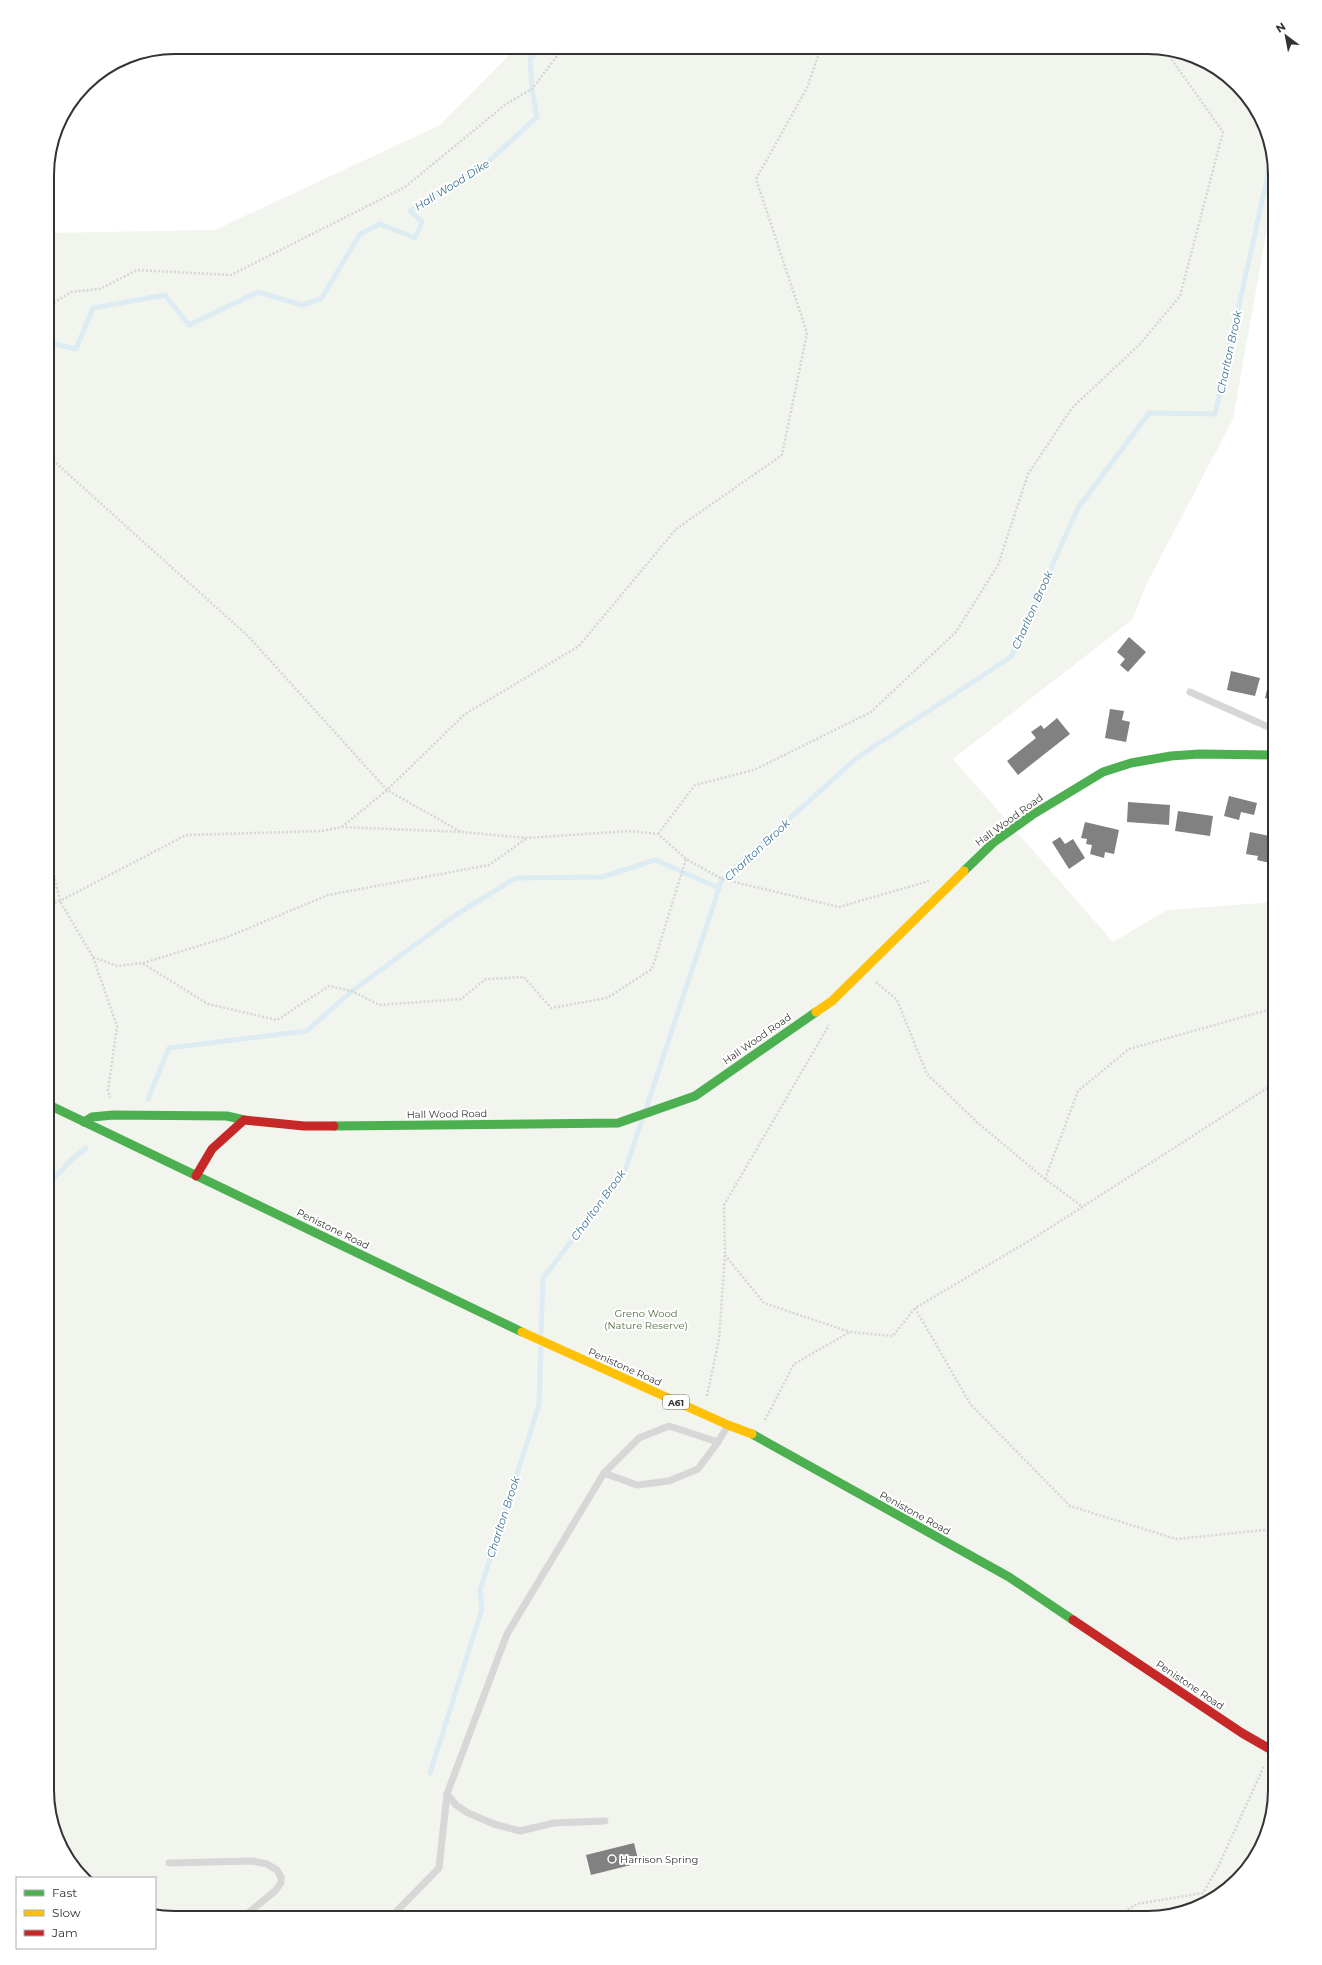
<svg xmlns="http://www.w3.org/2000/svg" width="1322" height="1965" font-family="Montserrat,sans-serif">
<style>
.green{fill:#f1f5ed}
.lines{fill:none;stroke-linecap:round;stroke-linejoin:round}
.stream{stroke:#ddebf3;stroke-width:5}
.building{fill:#818181}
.path{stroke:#d6d6d6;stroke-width:2.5;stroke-dasharray:2 2;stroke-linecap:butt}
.lane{stroke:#d7d7d7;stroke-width:7}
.fast{stroke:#4caf50;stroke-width:9}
.slow{stroke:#ffc107;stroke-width:9}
.jam{stroke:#c62828;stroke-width:9}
.poi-dot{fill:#7a7a7a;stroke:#fff;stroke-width:1.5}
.labels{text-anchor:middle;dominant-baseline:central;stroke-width:4;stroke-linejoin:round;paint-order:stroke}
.shield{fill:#fff;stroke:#707070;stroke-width:1}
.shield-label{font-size:9px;font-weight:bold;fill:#333}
.street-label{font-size:10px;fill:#333;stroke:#fff}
.park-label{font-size:10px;fill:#56703f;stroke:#fff}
.poi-label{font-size:10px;fill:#333;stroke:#fff;text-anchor:start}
.water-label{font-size:11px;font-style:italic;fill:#3f7597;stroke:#fff}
.rim{fill:none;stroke:#333;stroke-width:2}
</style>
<rect width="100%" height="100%" fill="#fff"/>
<path class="green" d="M517,47H1155L1211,64L1258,111L1275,175V184L1233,419L1148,581L1132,620L953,759L1113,942L1167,910L1275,902V1790L1258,1854L1211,1901L1147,1918H167L155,1914V1878H88L64,1854L47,1790V233L215,230L440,125Z"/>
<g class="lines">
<g class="stream">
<path d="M47,344L52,343L76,349L93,308L165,295L189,325L258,292L302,305L321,299L360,234L380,224L415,238L422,222L410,211L489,161L537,117L532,89L530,59L541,47"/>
<path d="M148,1099L169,1048L307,1031L352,991L457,914L516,878L602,877L655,860L719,888"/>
<path d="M646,1109L722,879L858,757L1011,657L1078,508L1149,413L1215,414L1271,161"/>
<path d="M47,1186L71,1160L86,1148"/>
<path d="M541,1334L543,1278L624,1173L642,1120"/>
<path d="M430,1773L482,1609L480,1590L539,1405L541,1348"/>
</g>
</g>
<g class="building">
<path d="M1129,637L1146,652L1128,672L1120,665L1125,659L1117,652Z"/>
<path d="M1231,671L1260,678L1255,696L1227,690Z"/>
<path d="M1271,673H1275V700L1265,698Z"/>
<path d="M1110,709L1124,711L1122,720L1130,722L1126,742L1105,738Z"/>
<path d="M1057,718L1070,734L1018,775L1007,761L1036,738L1031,732L1041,725L1044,729Z"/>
<path d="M1229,796L1257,803L1254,815L1241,812L1239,820L1224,816Z"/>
<path d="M1128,802L1170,805L1169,825L1127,822Z"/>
<path d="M1178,811L1213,816L1210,836L1175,831Z"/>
<path d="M1085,822L1119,830L1114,854L1105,852L1104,858L1090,854L1092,845L1086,844L1087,839L1081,838Z"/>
<path d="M1250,832L1275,837L1274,864L1257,860L1258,856L1246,854Z"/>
<path d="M1060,837L1065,844L1073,839L1085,858L1069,869L1052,842Z"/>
<path d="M634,1843L639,1863L591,1875L586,1855Z"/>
</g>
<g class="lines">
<g class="path">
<path d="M47,307L71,292L100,289L137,270L231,275L405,187L506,104L532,89L564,47"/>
<path d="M47,455L248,636L387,790L461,832"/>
<path d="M342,827L387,790L465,714L579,646L676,529L782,455L807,333L756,179L807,88L821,47"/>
<path d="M658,834L695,785L754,770L871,712L956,632L998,565L1028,474L1072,408L1140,344L1180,296L1223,132L1165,50"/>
<path d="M47,844L60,901L93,957L117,1026L108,1090L110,1098"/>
<path d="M47,905L60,901L186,835L322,831L342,827L462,832L527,838L629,831L658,834L686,859L722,879L839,907L929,881"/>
<path d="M93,957L117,966L142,963L208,1004L277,1020L329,986L352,991L379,1005L461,999L486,979L524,977L551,1008L607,998L652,969L686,859"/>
<path d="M143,963L225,938L328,895L489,865L527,838"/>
<path d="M876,982L897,1000L927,1074L978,1123L1045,1179L1083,1207"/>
<path d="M1045,1179L1078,1091L1129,1049L1275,1008"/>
<path d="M725,1255L764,1303L850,1332"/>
<path d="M915,1308L971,1405L1070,1506L1176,1539L1275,1529"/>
<path d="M707,1396L719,1339L725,1254L724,1205L829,1025"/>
<path d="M765,1420L794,1364L850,1332L893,1336L915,1308L1034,1238L1275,1083"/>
<path d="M1114,1918L1137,1904L1203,1893L1218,1867L1264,1766"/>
</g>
<g class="lane">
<path d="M1190,692L1275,730"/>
<path d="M604,1473L637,1485L669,1481L698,1469L718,1442"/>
<path d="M447,1794L456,1805L468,1813L494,1824L520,1831L554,1823L605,1821"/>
<path d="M169,1863L252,1861L267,1864L277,1870L281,1877V1883L275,1891L242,1918"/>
<path d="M390,1918L439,1868L447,1794L507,1634L604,1473L639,1438L669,1426L718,1442L727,1427"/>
</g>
<g class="fast">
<path d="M964,871L994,842L1032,815L1103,772L1131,763L1171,756L1199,754L1275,755"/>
<path d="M47,1104L522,1332"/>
<path d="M84,1122L92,1117L113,1115L227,1116L244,1120"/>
<path d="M334,1126L618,1123L695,1096L816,1012"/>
<path d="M752,1434L1009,1577L1073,1620"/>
</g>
<g class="slow">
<path d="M816,1012L832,1001L964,871"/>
<path d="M522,1332L728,1425L752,1434"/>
</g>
<g class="jam">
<path d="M196,1176L212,1149L244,1120L304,1126H334"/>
<path d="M1073,1620L1242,1733L1275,1752"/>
</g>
</g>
<circle class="poi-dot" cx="612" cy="1859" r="4"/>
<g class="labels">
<rect class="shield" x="663" y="1395" width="26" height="14" rx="3"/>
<g class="shield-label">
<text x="676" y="1402">A61</text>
</g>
<g class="street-label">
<text transform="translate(1009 820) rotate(-36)">Hall Wood Road</text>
<text transform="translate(757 1039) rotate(-35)">Hall Wood Road</text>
<text transform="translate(447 1114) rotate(-1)">Hall Wood Road</text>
<text transform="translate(333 1229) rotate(26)">Penistone Road</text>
<text transform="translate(625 1367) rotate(24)">Penistone Road</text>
<text transform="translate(915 1513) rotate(29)">Penistone Road</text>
<text transform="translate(1190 1685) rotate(34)">Penistone Road</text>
</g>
<g class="park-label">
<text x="646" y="1313">Greno Wood<tspan x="646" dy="12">(Nature Reserve)</tspan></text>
</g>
<g class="poi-label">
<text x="620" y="1859">Harrison Spring</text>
</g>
<g class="water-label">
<text transform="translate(452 185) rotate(-32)">Hall Wood Dike</text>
<text transform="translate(1229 352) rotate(-78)">Charlton Brook</text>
<text transform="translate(1032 610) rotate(-66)">Charlton Brook</text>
<text transform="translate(757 850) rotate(-43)">Charlton Brook</text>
<text transform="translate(598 1205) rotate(-54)">Charlton Brook</text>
<text transform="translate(503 1517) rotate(-72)">Charlton Brook</text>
</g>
</g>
<path d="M0 0H1322V1965H0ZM175 54H1147A121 121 0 0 1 1268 175V1790A121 121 0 0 1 1147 1911H175A121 121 0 0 1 54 1790V175A121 121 0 0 1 175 54Z" fill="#fff" fill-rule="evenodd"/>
<path class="rim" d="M175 54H1147A121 121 0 0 1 1268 175V1790A121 121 0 0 1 1147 1911H175A121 121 0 0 1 54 1790V175A121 121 0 0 1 175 54Z"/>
<rect x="16" y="1877" width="140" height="72" fill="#ffffff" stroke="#adadad"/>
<rect x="24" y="1890" width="20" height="6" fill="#4caf50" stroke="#adadad"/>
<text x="52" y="1897" font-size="12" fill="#333333">Fast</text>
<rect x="24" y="1910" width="20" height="6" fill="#ffc107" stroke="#adadad"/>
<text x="52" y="1917" font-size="12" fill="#333333">Slow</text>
<rect x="24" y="1930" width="20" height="6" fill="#c62828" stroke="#adadad"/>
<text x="52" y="1937" font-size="12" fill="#333333">Jam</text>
<g transform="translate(1286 36) rotate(328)" stroke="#ffffff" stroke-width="3" paint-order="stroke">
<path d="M0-3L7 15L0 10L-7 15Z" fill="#333333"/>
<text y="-6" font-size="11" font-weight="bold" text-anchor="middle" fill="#333333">N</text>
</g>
</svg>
